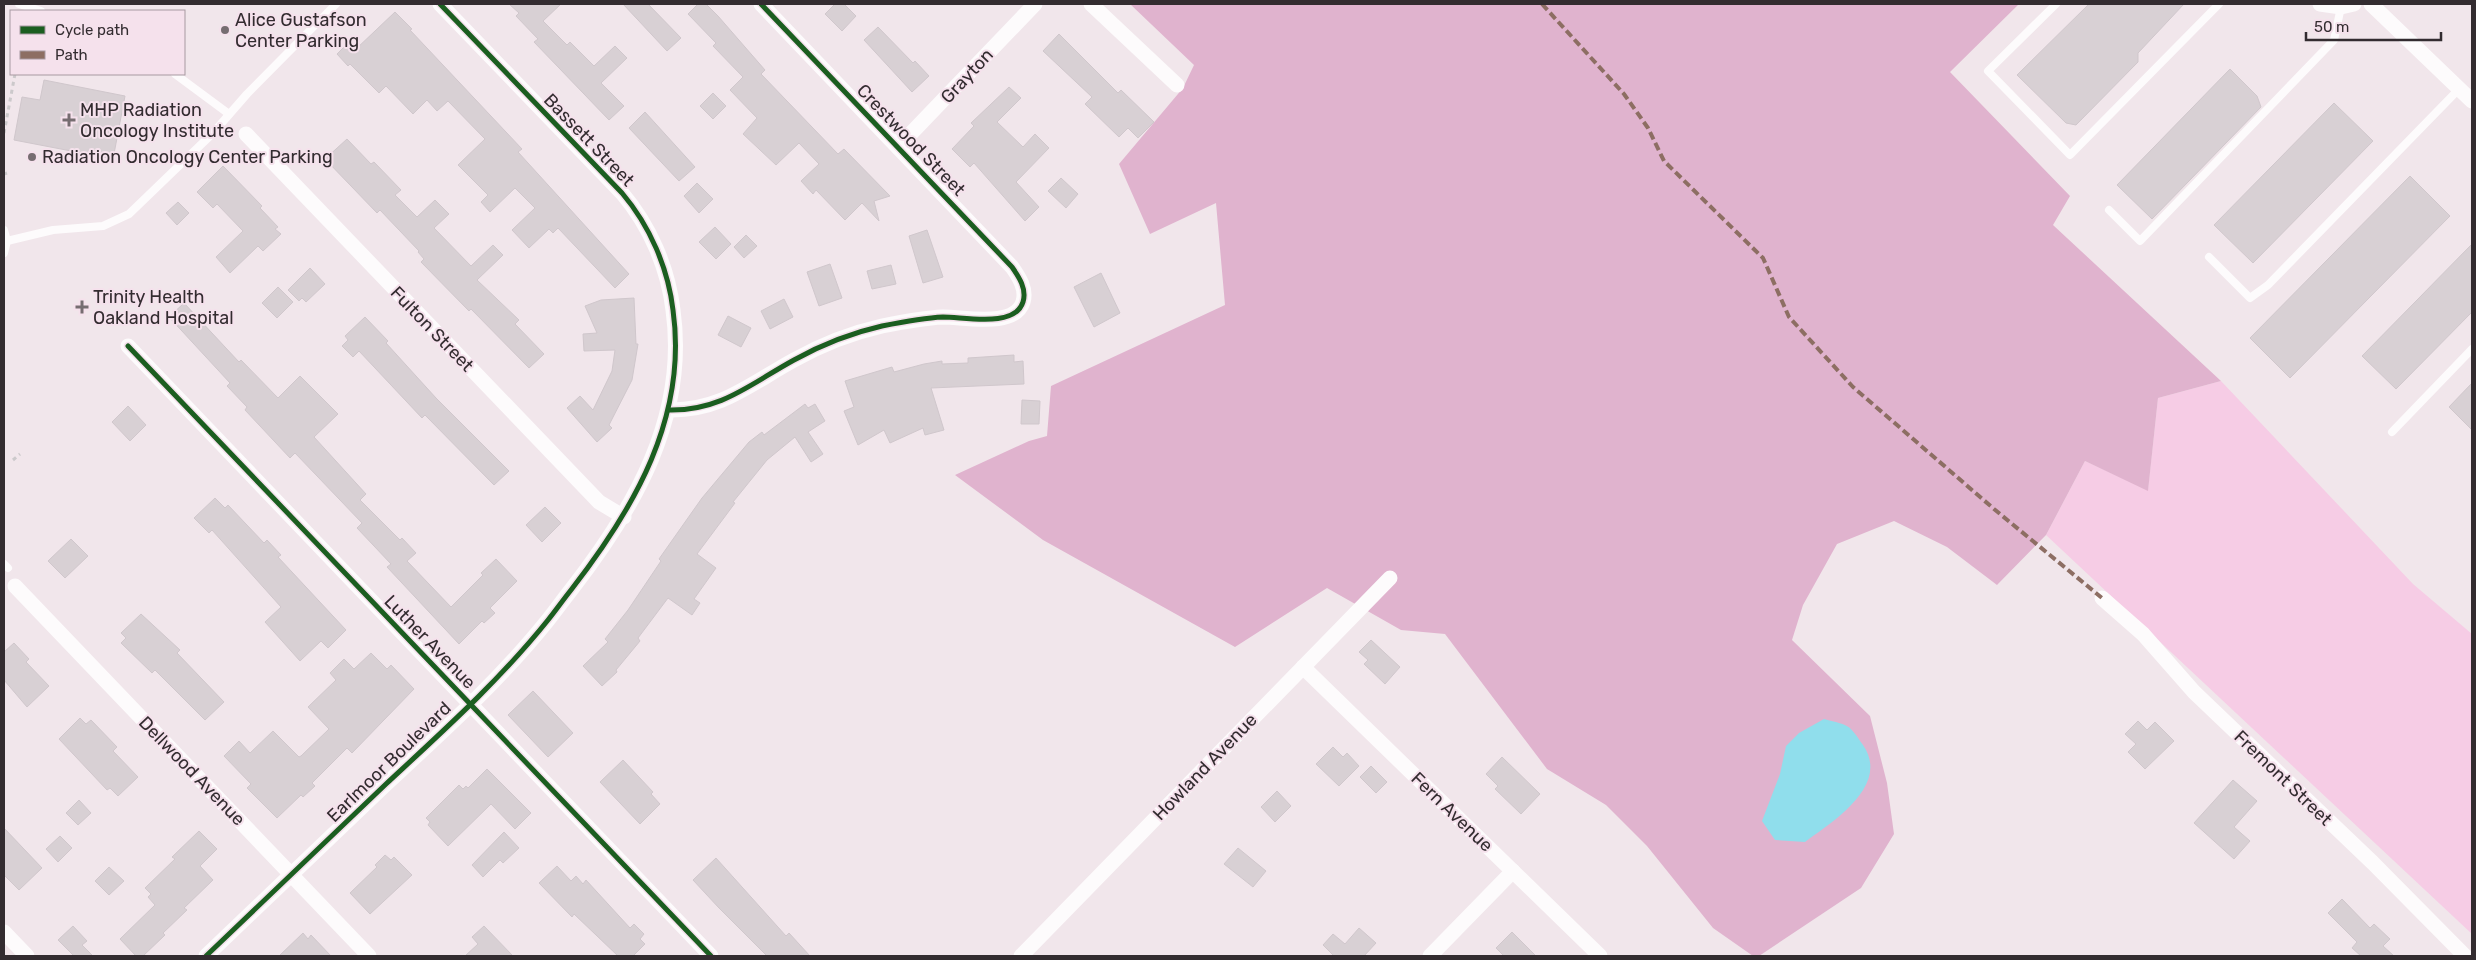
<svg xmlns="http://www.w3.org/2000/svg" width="2476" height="960" font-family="Rubik,sans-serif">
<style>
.green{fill:#f6cce5}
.forest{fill:#e0b3ce}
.water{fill:#90deec}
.building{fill:#d8d0d4;stroke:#d0c7cc}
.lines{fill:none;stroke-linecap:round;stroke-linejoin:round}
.path{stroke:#ccc9cb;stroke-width:3;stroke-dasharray:4 4;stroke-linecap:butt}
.service{stroke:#fdfbfc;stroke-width:8}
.minor{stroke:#fdfbfc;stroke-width:15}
.quiet{stroke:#8d6e63;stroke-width:4;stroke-dasharray:8 4;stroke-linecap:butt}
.cycleway-casing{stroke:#f5e1ec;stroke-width:8}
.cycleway{stroke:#1b5e20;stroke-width:5}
.poi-dot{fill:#766d71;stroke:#f5e1ec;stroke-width:2}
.labels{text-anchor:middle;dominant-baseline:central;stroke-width:4;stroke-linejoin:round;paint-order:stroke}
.poi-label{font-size:18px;fill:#332c30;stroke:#f5e1ec;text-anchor:start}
.street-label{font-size:18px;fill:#332c30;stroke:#f5e1ec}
</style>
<rect width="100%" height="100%" fill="#f1e6eb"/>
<path class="green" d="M2221,381L2413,584L2472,634V934L2046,535L2085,461L2148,490L2158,398Z"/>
<path class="forest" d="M1130,4H2019L1950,72L2070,196L2053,225L2221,381L2158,398L2148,491L2085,461L2046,535L1997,585L1947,547L1894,521L1837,544L1803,605L1792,640L1870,716L1887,783L1894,834L1861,888L1759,956H1753L1713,928L1647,846L1606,805L1547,769L1445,634L1401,630L1327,588L1235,647L1043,540L955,475L1029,441L1047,436L1051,386L1225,305L1216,203L1150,234L1119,164L1183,88L1194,65Z"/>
<path class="water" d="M1824,719C1850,726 1848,723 1863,745C1891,786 1832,822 1805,842L1775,840L1762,821L1780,774L1786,746L1799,733Z"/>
<g class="building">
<path d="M509,4H561L543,21L567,45L570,42L594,66L615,46L627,58L601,83L624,106L609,120L534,42L538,39L516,16L519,13Z"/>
<path d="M623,4H648L681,38L667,51Z"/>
<path d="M698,4H706L718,16L765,70L761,74L838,154L844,149L890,196L874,201L879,221L862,203L845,220L816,190L813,194L801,181L819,164L799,143L776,165L743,134L757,118L730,90L743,77L713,46L716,43L688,14Z"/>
<path d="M835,4H844L856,16L842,31L825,14Z"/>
<path d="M2089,4H2184L2138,53V62L2076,125L2066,123L2017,75Z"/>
<path d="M395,12L412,29L410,30L522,149L518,152L629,274L615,288L558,228L553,233L549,229L529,248L512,230L535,208L515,188L490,212L481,202L488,195L458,165L485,139L448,101L437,111L427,100L413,114L386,86L379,93L350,64L348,66L337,54L349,42L356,49Z"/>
<path d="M878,27L913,63L915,61L929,76L912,92L864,40Z"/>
<path d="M1059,34L1118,93L1121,90L1154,122L1138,138L1128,128L1119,137L1085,104L1092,97L1043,51Z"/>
<path d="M2230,69L2257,96L2261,107L2152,219L2117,185Z"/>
<path d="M44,80L125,96L113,159L14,140L22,97L40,100Z"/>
<path d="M1009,87L1021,98L997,122L1023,147L1035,134L1049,148L1016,182L1039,207L1025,221L974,163L970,167L952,149L974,126L971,123Z"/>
<path d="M713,93L726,106L713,119L700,106Z"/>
<path d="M2334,103L2373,141L2253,263L2214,225Z"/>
<path d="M645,112L695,167L679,181L629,128Z"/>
<path d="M347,139L371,164L374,162L401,190L395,195L417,217L435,200L449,214L434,228L471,266L493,245L503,255L477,280L519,320L515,324L544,354L529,368L471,309L469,311L421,262L424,259L418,252L419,251L380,210L377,213L325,159Z"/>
<path d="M223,166L262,206L260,208L278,227L275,229L281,234L263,251L258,246L230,273L216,257L243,231L217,204L213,208L197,192Z"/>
<path d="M2410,176L2450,216L2290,378L2250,338Z"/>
<path d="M1061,178L1078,194L1066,208L1048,191Z"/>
<path d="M697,183L713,199L699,213L684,196Z"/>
<path d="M178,202L189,213L177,225L166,213Z"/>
<path d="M715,227L731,244L716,259L699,242Z"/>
<path d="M927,230L943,277L923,283L909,236Z"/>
<path d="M746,235L757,246L744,258L734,247Z"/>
<path d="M2472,244V312L2396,389L2362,356Z"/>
<path d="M830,264L842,298L819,306L807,272Z"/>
<path d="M891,265L896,284L872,289L867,271Z"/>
<path d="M310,268L325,284L306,302L302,298L299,301L288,290Z"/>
<path d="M1101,273L1120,313L1094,327L1074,287Z"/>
<path d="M278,287L293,302L277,318L262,303Z"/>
<path d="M634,298L636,344H638L632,380L609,425L612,428L597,442L567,408L580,396L593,410L612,371L615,350L584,351L583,334L597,333L585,306L601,300Z"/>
<path d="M784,299L793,317L770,329L761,311Z"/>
<path d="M184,303L239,362L241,360L278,398L300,376L338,414L314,437L366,494L360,500L400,540L402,538L416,553L407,561L451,607L483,575L481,573L496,559L517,581L490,608L495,613L484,623L482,621L459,644L387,567L391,564L357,528L362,523L295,453L290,458L245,410L247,407L227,386L230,383L169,317Z"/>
<path d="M728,316L751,328L741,347L718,335Z"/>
<path d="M365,317L388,341L386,343L436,398L509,471L494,485L425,415L422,418L359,351L353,357L342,346L348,340L345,336Z"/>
<path d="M1014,355V362L1023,361L1024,384L931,388L944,430L925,435L923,428L890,443L884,430L858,445L844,411L854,407L845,381L892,367L894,372L924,364L942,361V364L968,363V358Z"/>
<path d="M2472,383V430L2449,407Z"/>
<path d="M1022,400L1040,401L1039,424H1021Z"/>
<path d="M805,404L808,408L815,404L825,421L808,432L823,454L811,462L795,437L767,460L733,502L735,503L697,554L716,568L694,599L700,603L692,615L668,598L638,638L640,641L616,670L617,672L602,686L583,666L608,642L605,639L628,610L661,561L659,559L702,498L749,442L762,432L764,435Z"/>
<path d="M128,406L146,425L130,441L112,422Z"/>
<path d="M215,498L225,508L228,505L264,543L267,540L281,555L278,557L346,630L328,648L321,641L300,661L265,622L281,607L212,530L209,533L194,518Z"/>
<path d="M545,507L561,523L542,542L526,525Z"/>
<path d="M71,539L88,556L65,578L48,561Z"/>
<path d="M141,614L180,650L177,653L224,702L205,720L155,670L152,673L121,643L126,638L121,633Z"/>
<path d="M1371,640L1400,667L1385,684L1364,664L1368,660L1359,652Z"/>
<path d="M14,643L29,659L26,662L49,686L27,707L4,680V652Z"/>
<path d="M371,653L387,669L391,665L414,689L352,753L347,748L312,783L315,786L303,797L301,795L277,818L247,788L251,784L224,756L239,741L250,753L273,731L299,757L301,756L329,729L308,707L336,680L330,673L344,659L354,669Z"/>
<path d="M533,691L573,733L548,757L508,715Z"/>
<path d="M80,718L86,724L91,720L117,747L113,751L138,777L118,796L110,788L107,790L59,739Z"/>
<path d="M2138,721L2147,730L2155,722L2174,741L2145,769L2128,752L2136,744L2125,734Z"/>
<path d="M1333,747L1343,757L1347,753L1359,766L1339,786L1316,764Z"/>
<path d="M1502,757L1540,794L1521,814L1495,789L1498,786L1486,774Z"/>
<path d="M623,760L653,792L651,794L660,804L640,824L600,782Z"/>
<path d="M1371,766L1387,782L1376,793L1360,777Z"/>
<path d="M487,769L531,813L515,829L491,804L448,846L428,825L430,822L426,818L459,785L463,789L466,786L468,788Z"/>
<path d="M2233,780L2257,801L2234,827L2250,841L2234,859L2194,823Z"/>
<path d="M1277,791L1291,806L1275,822L1261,807Z"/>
<path d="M79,800L91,813L78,825L66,813Z"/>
<path d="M4,828L42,868L19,890L4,875Z"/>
<path d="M199,831L217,849L200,866L213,880L184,908L187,910L163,933L165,935L143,956H136L120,939L155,905L148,897L151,894L145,888L175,859L172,857Z"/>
<path d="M504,832L519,848L503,863L500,860L483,877L472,865Z"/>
<path d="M60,836L72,848L58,862L46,849Z"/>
<path d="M1238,848L1266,871L1253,887L1224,864Z"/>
<path d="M385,855L391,860L394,857L412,875L370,914L350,893L377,867L375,865Z"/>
<path d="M716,858L786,936L789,933L810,956H767L719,908L693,880Z"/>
<path d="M557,866L571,881L576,876L583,884L586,880L630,928L634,924L644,934L640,939L645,944L633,956H618L574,914L572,917L539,883Z"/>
<path d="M109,867L124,881L109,895L95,881Z"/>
<path d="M2342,899L2370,928L2374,924L2390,939L2383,946L2394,956H2361L2352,948L2357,942L2328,913Z"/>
<path d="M73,926L87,941L82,945L93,956H74L58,940Z"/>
<path d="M484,926L513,956H465L478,944L472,937Z"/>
<path d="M1359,928L1376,943L1364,956H1334L1323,945L1333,934L1345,944Z"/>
<path d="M1512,932L1536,956H1504L1496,948Z"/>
<path d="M303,933L308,939L311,935L331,956H279Z"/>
</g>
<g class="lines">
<g class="path">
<path d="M4,133L15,74"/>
<path d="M4,174L7,173"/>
<path d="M13,460L20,454"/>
</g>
<g class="service">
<path d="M19,4L41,11"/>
<path d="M2056,4L1988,71L2070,155L2219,4"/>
<path d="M175,74L229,114"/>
<path d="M2109,210L2140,241L2334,40L2341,7"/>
<path d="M4,230L7,241L4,253"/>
<path d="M7,241L53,230L103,226L129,214L213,133L247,94L336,4"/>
<path d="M2209,257L2250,298L2268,285L2459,89"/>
<path d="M2392,432L2472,349"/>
<path d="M4,564L8,568"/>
</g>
<g class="minor">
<path d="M1091,4L1177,85"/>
<path d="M2320,4L2341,7L2354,4"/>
<path d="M2371,4L2472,101"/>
<path d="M246,134L599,502L624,517"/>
<path d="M898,147L1035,4"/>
<path d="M128,346L711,956"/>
<path d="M669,410C721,411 750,384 794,360C821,345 851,333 882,326C902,322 922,318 943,317C965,317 1015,328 1023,302C1027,289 1019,277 1012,267L761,4"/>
<path d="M15,586L369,956"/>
<path d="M2102,598L2143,634L2194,692L2373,863L2465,956"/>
<path d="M1303,667L1600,956"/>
<path d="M4,932L27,956"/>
<path d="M206,956C266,899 326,842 386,784C442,732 500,680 548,620C556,610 563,600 571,590C634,509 688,417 673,310C668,268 650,226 622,193L440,4"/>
<path d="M1021,956L1390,578"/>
<path d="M1430,956L1513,871"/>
</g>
<path class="quiet" d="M1542,4L1624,94L1648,128L1664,161L1763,258L1789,317L1853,387L1994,509L2102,598"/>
<defs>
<g id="cycleway">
<path d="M128,346L711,956"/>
<path d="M669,410C721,411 750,384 794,360C821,345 851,333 882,326C902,322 922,318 943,317C965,317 1015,328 1023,302C1027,289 1019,277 1012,267L761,4"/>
<path d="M206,956C266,899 326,842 386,784C442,732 500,680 548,620C556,610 563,600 571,590C634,509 688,417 673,310C668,268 650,226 622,193L440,4"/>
</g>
</defs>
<use href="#cycleway" class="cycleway-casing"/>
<use href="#cycleway" class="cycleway"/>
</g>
<g class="poi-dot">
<circle cx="225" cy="30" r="5"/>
<path d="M66.5 112.5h5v5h5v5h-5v5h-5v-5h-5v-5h5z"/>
<circle cx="32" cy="157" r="5"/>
<path d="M79.5 299.5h5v5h5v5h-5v5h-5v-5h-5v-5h5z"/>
</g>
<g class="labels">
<g class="poi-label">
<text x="235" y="20">Alice Gustafson<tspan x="235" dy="21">Center Parking</tspan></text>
<text x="80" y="110">MHP Radiation<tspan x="80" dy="21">Oncology Institute</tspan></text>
<text x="42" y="157">Radiation Oncology Center Parking</text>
<text x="93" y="297">Trinity Health<tspan x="93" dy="21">Oakland Hospital</tspan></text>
</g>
<g class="street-label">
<text transform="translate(967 76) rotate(-47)">Grayton</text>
<text transform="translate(589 140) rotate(46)">Bassett Street</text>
<text transform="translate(911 140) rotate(46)">Crestwood Street</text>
<text transform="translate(432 329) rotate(46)">Fulton Street</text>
<text transform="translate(430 642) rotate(46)">Luther Avenue</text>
<text transform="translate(389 762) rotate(-44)">Earlmoor Boulevard</text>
<text transform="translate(1205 767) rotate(-46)">Howland Avenue</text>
<text transform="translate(192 771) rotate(46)">Dellwood Avenue</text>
<text transform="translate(2283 778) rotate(44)">Fremont Street</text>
<text transform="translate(1452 812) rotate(44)">Fern Avenue</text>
</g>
</g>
<rect width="2476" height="960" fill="none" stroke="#332c30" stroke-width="10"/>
<rect x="10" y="10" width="175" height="65" fill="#f5e1ec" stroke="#a799a1"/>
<rect x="20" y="26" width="25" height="8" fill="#1b5e20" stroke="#a799a1"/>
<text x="55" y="35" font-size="15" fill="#332c30">Cycle path</text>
<rect x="20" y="51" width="25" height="8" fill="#8d6e63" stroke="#a799a1"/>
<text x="55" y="60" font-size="15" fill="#332c30">Path</text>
<path d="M2306 32v8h135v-8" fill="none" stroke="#332c30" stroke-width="2.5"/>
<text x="2314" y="32" font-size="15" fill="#332c30" stroke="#f5e1ec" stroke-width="4" paint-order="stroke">50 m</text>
</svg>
